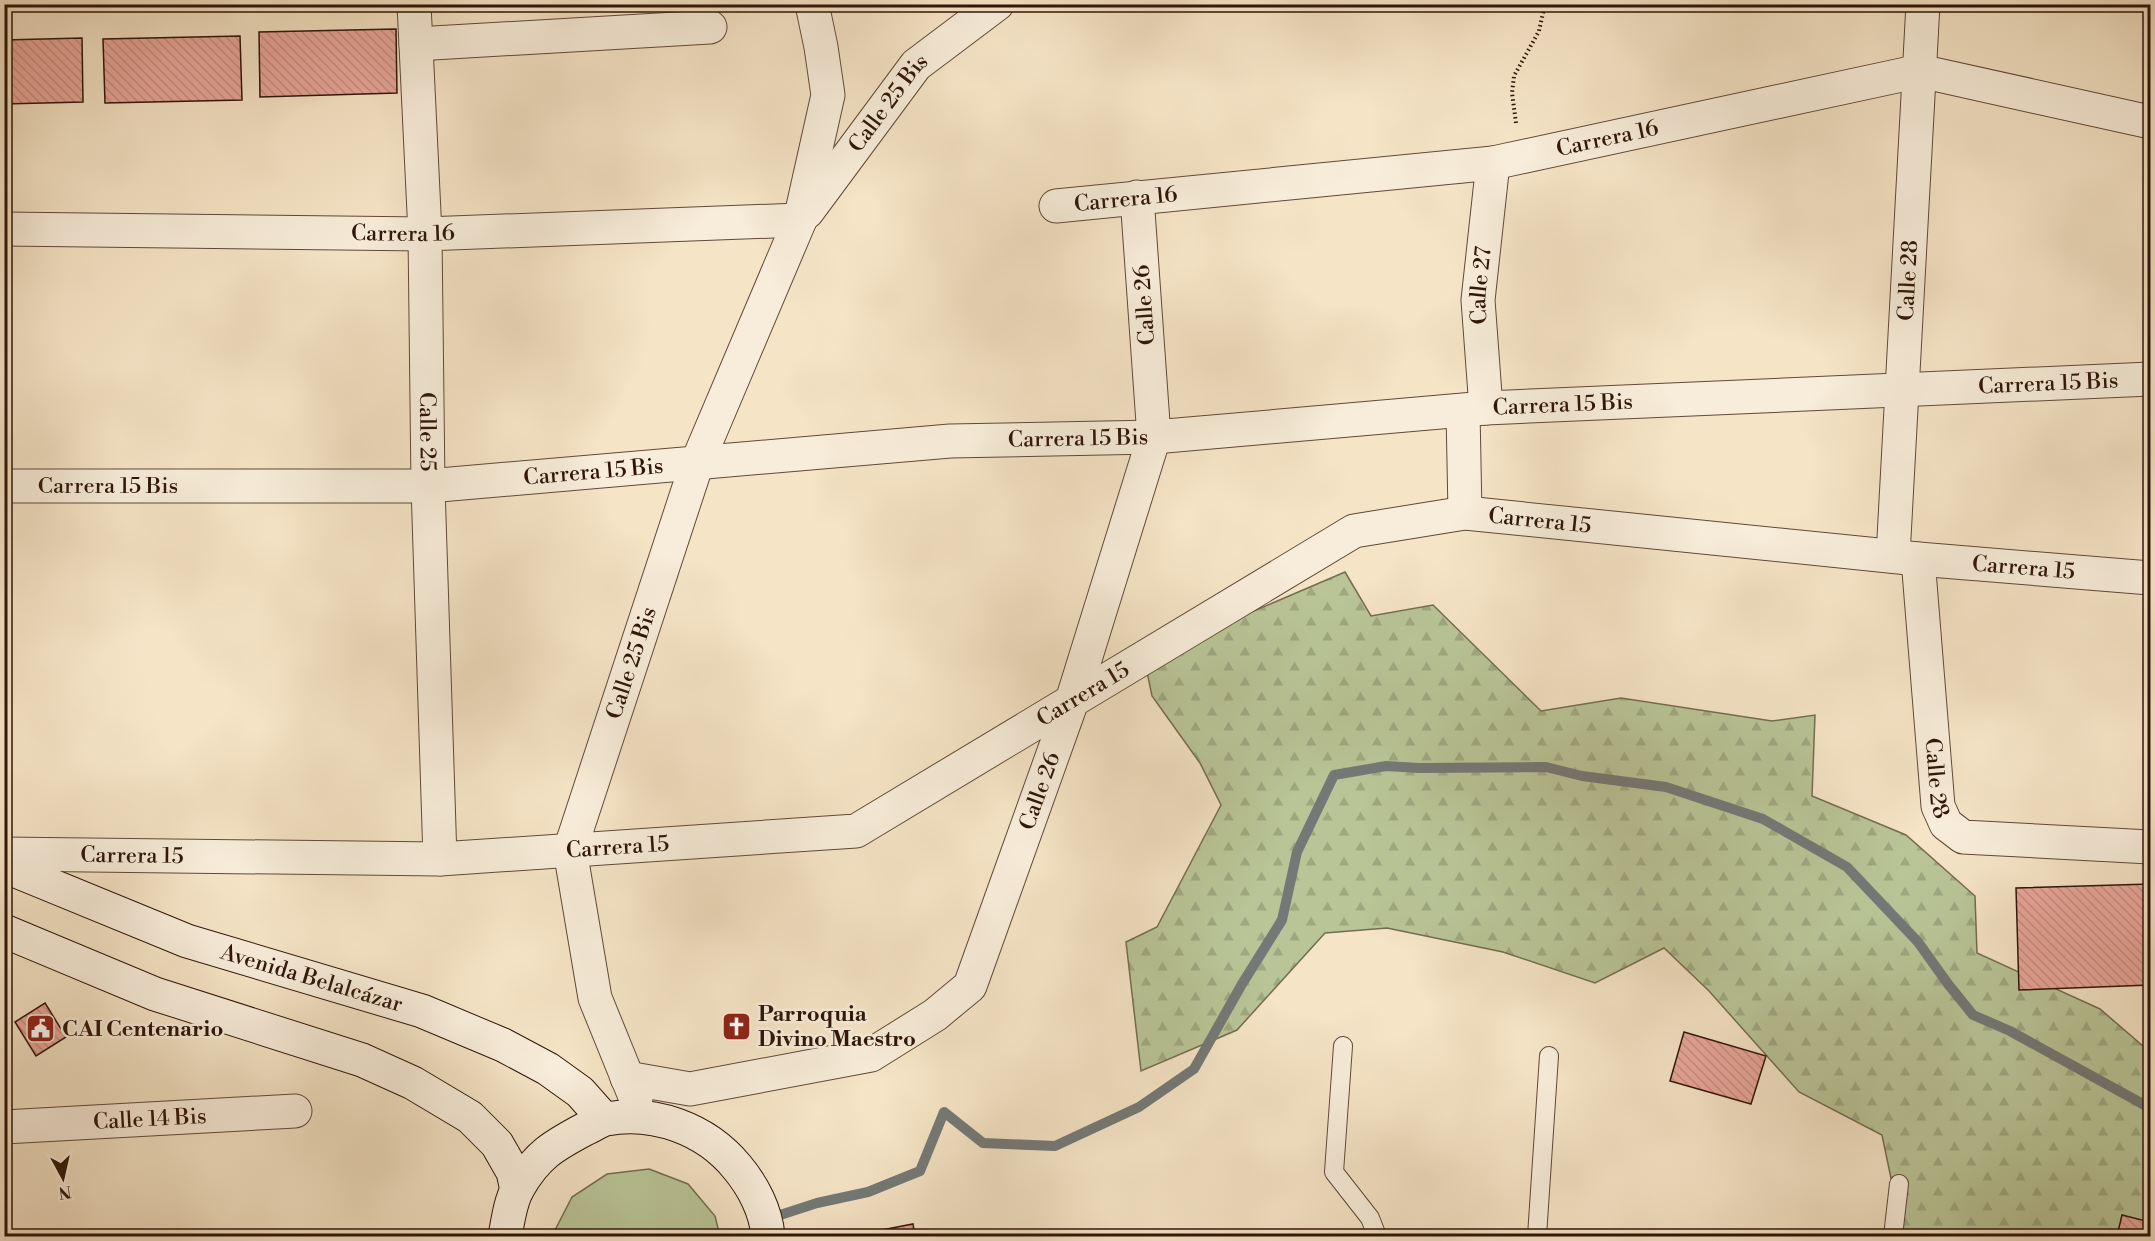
<svg xmlns="http://www.w3.org/2000/svg" width="2155" height="1241" font-family="'Libre Bodoni',serif">
<style>
.grass{fill:#b9c597;stroke:#746d50;stroke-width:1.5}
.forest{fill:url(#forest-firs);stroke:#746d50;stroke-width:1.5}
.lines{fill:none;stroke-linecap:round;stroke-linejoin:round}
.stream{stroke:#747977;stroke-width:10}
.building{fill:url(#building-back-hatch);stroke:#2f1509;stroke-width:1.5}
.service-casing{stroke:#604938;stroke-width:20}
.minor-casing{stroke:#604938;stroke-width:35}
.secondary-casing{stroke:#2f1509;stroke-width:35}
.path{stroke:#2f1509;stroke-width:4;stroke-dasharray:1.5 3;stroke-linecap:butt}
.service{stroke:#f8edda;stroke-width:18}
.minor{stroke:#f8edda;stroke-width:33}
.secondary{stroke:#f8edda;stroke-width:33}
.labels{text-anchor:middle;dominant-baseline:central;stroke-width:5;stroke-linejoin:round;paint-order:stroke}
.street-label{font-size:22px;fill:#2f1509;stroke:#f8edda}
.poi-label{font-size:22px;font-weight:bold;fill:#2f1509;stroke:#f8edda;text-anchor:start}
</style>
<defs>
<pattern id="forest-firs" width="22" height="20" patternUnits="userSpaceOnUse" patternTransform="scale(1.5)"><rect width="22" height="20" fill="#b9c597"/><path d="M5 1l3.5 6h-7zM16 11l3.5 6h-7z" fill="#9fa881"/></pattern>
<pattern id="building-back-hatch" width="6" height="6" patternUnits="userSpaceOnUse" patternTransform="scale(1.5)"><rect width="6" height="6" fill="#e9a69a"/><path d="M-1 5l2 2M0 0l6 6M5-1l2 2" fill="none" stroke="#c88e83"/></pattern>
</defs>
<rect width="100%" height="100%" fill="#f5e4c6"/>
<filter id="stains"><feTurbulence type="fractalNoise" baseFrequency=".00333" numOctaves="4"/><feColorMatrix values="0 0 0 0 .2 0 0 0 0 .09 0 0 0 0 .02 0 0 0 .5 -.17"/></filter>
<radialGradient id="worn" r=".72"><stop offset=".6" stop-color="#630" stop-opacity="0"/><stop offset="1" stop-color="#630" stop-opacity=".3"/></radialGradient>
<path class="grass" d="M649,1169L688,1184L715,1216L720,1236H552L572,1197L607,1174Z"/>
<path class="forest" d="M1345,572L1371,616L1433,605L1541,711L1621,698L1772,721L1815,715L1812,796L1906,835L1975,896L1977,953L2100,1009L2150,1052V1213L2126,1236H1903L1882,1135L1799,1092L1709,991L1664,948L1595,983L1503,952L1387,928L1325,933L1237,1030L1141,1071L1126,942L1157,927L1221,805L1200,763L1152,696L1144,658Z"/>
<g class="lines">
<path class="stream" d="M777,1216L817,1203L868,1192L920,1171L944,1112L983,1143L1055,1146L1139,1107L1194,1069L1242,984L1282,920L1297,852L1334,775L1386,766L1419,768L1546,767L1582,776L1666,787L1763,819L1847,867L1918,942L1948,984L1973,1015L2010,1031L2150,1108"/>
</g>
<g class="building">
<path d="M396,29L397,93L260,97L259,32Z"/>
<path d="M240,36L242,100L105,103L103,39Z"/>
<path d="M82,38L83,102L4,104V40Z"/>
<path d="M2150,884V985L2019,990L2016,888Z"/>
<path d="M45,1003L66,1037L36,1056L15,1022Z"/>
<path d="M1684,1032L1766,1056L1751,1104L1670,1081Z"/>
<path d="M2122,1215L2150,1222V1236H2117Z"/>
<path d="M913,1224L915,1236H877L876,1231Z"/>
</g>
<g class="lines">
<defs>
<g id="service">
<path d="M1343,1046L1334,1172L1370,1218L1377,1236"/>
<path d="M1537,1236L1549,1056"/>
<path d="M1893,1236L1899,1184"/>
</g>
<g id="minor">
<path id="s1" d="M414,4L425,234L428,486L440,859"/>
<path d="M416,44L710,27"/>
<path id="s2" d="M1056,206L1493,163L1920,71L2150,122"/>
<path id="s3" d="M807,212L916,65L997,4"/>
<path id="s4" d="M4,229L425,234L800,220"/>
<path id="s5" d="M1486,408L1478,300L1493,163"/>
<path d="M1463,411L1465,513"/>
<path id="s6" d="M4,486H428L950,441L1154,437L1486,408L2150,379"/>
<path id="s7" d="M1893,556L1923,4"/>
<path id="s8" d="M1918,559L1938,806L1946,824L1963,837L2150,847"/>
<path id="s9" d="M4,854L440,859L856,831L1354,531L1465,513L1918,559L2150,578"/>
<path id="s10" d="M627,1078L690,1089L871,1055L935,1015L970,986L1072,701L1154,437L1137,197"/>
<path id="s11" d="M636,1099L595,998L570,850L697,463L800,220L828,95L821,47L812,4"/>
<path id="s12" d="M4,1127L295,1111"/>
</g>
<g id="secondary">
<path id="s13" d="M4,866L187,941L422,1011L503,1045L548,1069L580,1092L604,1119"/>
<path d="M4,931L155,994L362,1060L413,1083L470,1117L497,1144L513,1172L517,1190"/>
<path d="M505,1236C508,1221 510,1202 518,1188C537,1155 553,1146 585,1129C592,1126 599,1121 606,1119C654,1110 706,1129 737,1167C753,1186 766,1211 768,1236"/>
</g>
</defs>
<use href="#service" class="service-casing"/>
<use href="#minor" class="minor-casing"/>
<use href="#secondary" class="secondary-casing"/>
<path class="path" d="M1516,123L1512,93L1514,76L1539,31L1545,4"/>
<use href="#service" class="service"/>
<use href="#minor" class="minor"/>
<use href="#secondary" class="secondary"/>
</g>
<defs>
<symbol id="church-square" viewBox="-11 -11 22 22"><rect x="-9" y="-9" width="18" height="18" rx="4" fill="#8f2418" stroke="#f8edda"/><path d="M-1.2-6h2.4v3.5h3.3v2.4h-3.3V6h-2.4V-.1h-3.3v-2.4h3.3Z" fill="#fff"/></symbol>
<symbol id="civic-square" viewBox="-11 -11 22 22"><rect x="-9" y="-9" width="18" height="18" rx="4" fill="#8f2418" stroke="#f8edda"/><path d="M-.6-6.5H3V-4.5H.6V-3L4-1V1h2V6H-6V1h2V-1L-.6-3ZM-1.2 2.5V6h2.4V2.5Z" fill="#fff"/></symbol>
</defs>
<g fill-rule="evenodd">
<use href="#church-square" x="720" y="1010" width="33" height="33"/>
<use href="#civic-square" x="24" y="1012" width="33" height="33"/>
</g>
<g class="labels">
<g class="street-label">
<text stroke="none"><textPath href="#s3" startOffset="136">Calle 25 Bis</textPath></text>
<text stroke="none"><textPath href="#s2" startOffset="556">Carrera 16</textPath></text>
<text stroke="none"><textPath href="#s2" startOffset="70">Carrera 16</textPath></text>
<text stroke="none"><textPath href="#s4" startOffset="399">Carrera 16</textPath></text>
<text stroke="none"><textPath href="#s7" startOffset="276">Calle 28</textPath></text>
<text stroke="none"><textPath href="#s5" startOffset="123">Calle 27</textPath></text>
<text transform="translate(1145 305) rotate(-94)">Calle 26</text>
<text stroke="none"><textPath href="#s6" startOffset="2048">Carrera 15 Bis</textPath></text>
<text stroke="none"><textPath href="#s6" startOffset="1562">Carrera 15 Bis</textPath></text>
<text stroke="none"><textPath href="#s1" startOffset="428">Calle 25</textPath></text>
<text stroke="none"><textPath href="#s6" startOffset="1076">Carrera 15 Bis</textPath></text>
<text stroke="none"><textPath href="#s6" startOffset="590">Carrera 15 Bis</textPath></text>
<text stroke="none"><textPath href="#s6" startOffset="104">Carrera 15 Bis</textPath></text>
<text stroke="none"><textPath href="#s9" startOffset="1622">Carrera 15</textPath></text>
<text stroke="none"><textPath href="#s9" startOffset="2108">Carrera 15</textPath></text>
<text stroke="none"><textPath href="#s11" startOffset="456">Calle 25 Bis</textPath></text>
<text stroke="none"><textPath href="#s9" startOffset="1118">Carrera 15</textPath></text>
<text stroke="none"><textPath href="#s8" startOffset="220">Calle 28</textPath></text>
<text stroke="none"><textPath href="#s10" startOffset="576">Calle 26</textPath></text>
<text stroke="none"><textPath href="#s9" startOffset="614">Carrera 15</textPath></text>
<text stroke="none"><textPath href="#s9" startOffset="128">Carrera 15</textPath></text>
<text stroke="none"><textPath href="#s13" startOffset="328">Avenida Belalcázar</textPath></text>
<text stroke="none"><textPath href="#s12" startOffset="146">Calle 14 Bis</textPath></text>
</g>
<g class="poi-label">
<text x="758" y="1014">Parroquia<tspan x="758" dy="25">Divino Maestro</tspan></text>
<text x="62" y="1029">CAI Centenario</text>
</g>
</g>
<rect width="2155" height="1241" fill="none" stroke="#f5e4c6" stroke-width="24"/>
<rect x="6" y="6" width="2143" height="1229" fill="none" stroke="#2f1509" stroke-width="3"/>
<rect x="12" y="12" width="2131" height="1217" fill="none" stroke="#2f1509" stroke-width="1.5"/>
<g transform="translate(63 1178) rotate(172)" stroke="#f8edda" stroke-width="4.5" paint-order="stroke">
<path d="M0-4.5L10 22L0 15L-10 22Z" fill="#2f1509"/>
<text y="-9" font-size="16" font-weight="bold" text-anchor="middle" fill="#2f1509">N</text>
</g>
<rect width="100%" height="100%" filter="url(#stains)"/>
<rect width="100%" height="100%" fill="url(#worn)"/>
</svg>
